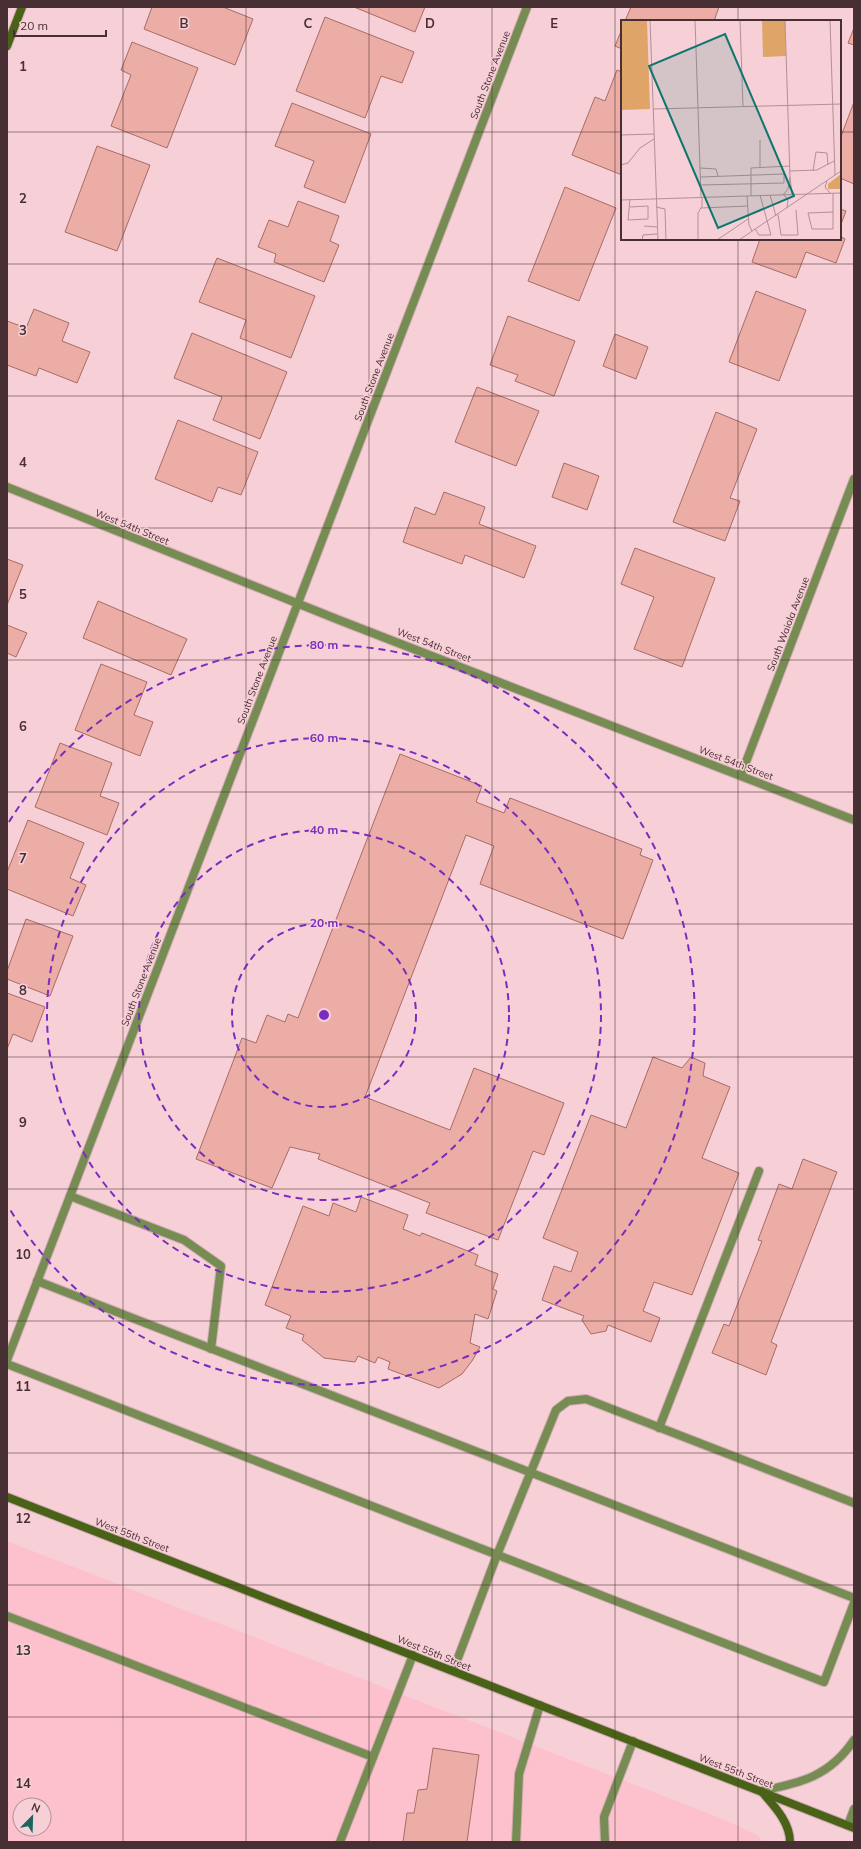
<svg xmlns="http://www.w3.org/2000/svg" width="861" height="1849" font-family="Mulish,sans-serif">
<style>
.built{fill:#fcc1cc;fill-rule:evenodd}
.building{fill:#ecada6;stroke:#a66c66}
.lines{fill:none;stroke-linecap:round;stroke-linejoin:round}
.lane-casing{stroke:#d0adb3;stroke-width:10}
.street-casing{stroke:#d0adb3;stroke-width:10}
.secondary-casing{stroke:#d0adb3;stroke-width:10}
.lane{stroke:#768c52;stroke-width:8}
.street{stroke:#768c52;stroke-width:8}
.secondary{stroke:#4a6217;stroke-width:8}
.grid{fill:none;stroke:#482f34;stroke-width:1;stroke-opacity:0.55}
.ring{fill:none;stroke:#7b2cbf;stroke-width:2;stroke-dasharray:7 5}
.labels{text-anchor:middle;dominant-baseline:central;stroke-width:3;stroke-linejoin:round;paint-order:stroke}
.street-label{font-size:10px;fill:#482f34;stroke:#f7d0d7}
.inset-road{fill:none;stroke:#b19096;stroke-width:1}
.view{fill:#0f766e;fill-opacity:0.15;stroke:#0f766e;stroke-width:2}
.inset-edge{fill:none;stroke:#482f34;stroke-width:2}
.grid-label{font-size:13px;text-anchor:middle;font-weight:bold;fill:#482f34;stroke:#f7d0d7;stroke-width:3;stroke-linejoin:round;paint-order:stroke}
.centre{fill:#7b2cbf;stroke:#f7d0d7;stroke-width:2}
.ring-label{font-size:12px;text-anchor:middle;font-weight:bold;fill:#7b2cbf;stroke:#f7d0d7;stroke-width:3;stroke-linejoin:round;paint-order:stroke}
</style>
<rect width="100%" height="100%" fill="#f7d0d7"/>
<path class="built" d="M7,1541L723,1819L757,1835L763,1842H7ZM20,1805H44V1829H20Z"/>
<g class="building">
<path d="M152,7H223L253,19L235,65L144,29Z"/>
<path d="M354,7H425L415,32Z"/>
<path d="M631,7H719L714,21H625Z"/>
<path d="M325,17L414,52L402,83L381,76L365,118L296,91Z"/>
<path d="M854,28V45L848,43Z"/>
<path d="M622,29V49L615,46Z"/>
<path d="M132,42L198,68L167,148L111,126L131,75L121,70Z"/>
<path d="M617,70L622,72V175L572,155L595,97L605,101Z"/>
<path d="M854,102V184L840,178V139Z"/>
<path d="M292,103L371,134L345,203L304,187L314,161L275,146Z"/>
<path d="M97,146L150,165L117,251L65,232Z"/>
<path d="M565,187L616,208L579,301L528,281Z"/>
<path d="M298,201L339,216L330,241L339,245L324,282L274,262L276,254L258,247L269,220L288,227Z"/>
<path d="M840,209L846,211L840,227Z"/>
<path d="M840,236L845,239L836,263L806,252L796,278L752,262L760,239H840Z"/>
<path d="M217,258L315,296L291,358L240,338L246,320L199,302Z"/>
<path d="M756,291L806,310L779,381L729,362Z"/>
<path d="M34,309L69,323L62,341L90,352L77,383L39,368L36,376L7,365V321L26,328Z"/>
<path d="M508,316L575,341L554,396L515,381L518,375L490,365Z"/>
<path d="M192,333L287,372L260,439L213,420L222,397L174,378Z"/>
<path d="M615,334L648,347L636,379L603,366Z"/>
<path d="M477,387L539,411L516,466L455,442Z"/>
<path d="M716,412L757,429L730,498L740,501L725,541L673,522Z"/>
<path d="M178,420L258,452L241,495L218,487L212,502L155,479Z"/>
<path d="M564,463L599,476L587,510L552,497Z"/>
<path d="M444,492L485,507L479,524L536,546L524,578L465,555L462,564L403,542L415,507L435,515Z"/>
<path d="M635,548L715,578L682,667L634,649L654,597L621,584Z"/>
<path d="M7,559L23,565L7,605Z"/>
<path d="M98,601L187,639L171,675L83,638Z"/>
<path d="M7,625L27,633L16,657L7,653Z"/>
<path d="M101,664L147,682L134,715L153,722L140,756L75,730Z"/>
<path d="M60,743L112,763L100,796L119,803L107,835L35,807Z"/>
<path d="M400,754L482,786L476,802L504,813L510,798L642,849L640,855L653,860L623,939L480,884L494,846L466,835L365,1097L450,1130L474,1068L564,1103L544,1155L533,1151L498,1240L426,1213L430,1203L318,1159L320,1154L290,1147L272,1188L196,1159L242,1038L256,1043L267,1015L285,1022L288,1014L298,1018Z"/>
<path d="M28,820L84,843L70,878L86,885L73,916L7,889V872Z"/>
<path d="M26,919L73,936L50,996L7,979V971Z"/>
<path d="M7,993L45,1007L32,1042L13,1034L7,1049Z"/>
<path d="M653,1057L682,1068L691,1057L705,1063L703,1076L730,1087L702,1158L739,1173L692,1295L654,1282L643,1311L660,1318L651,1342L608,1325L606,1331L591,1334L582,1320L584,1316L542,1300L554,1266L571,1272L578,1252L543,1238L591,1115L626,1128Z"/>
<path d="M803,1159L837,1172L771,1342L777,1345L766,1375L712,1353L724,1324L729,1326L762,1241L758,1240L779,1184L792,1189Z"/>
<path d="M361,1197L408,1215L403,1229L420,1236L422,1233L478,1255L475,1265L498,1274L493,1289L497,1291L488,1319L475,1314L470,1343L480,1347L472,1361L462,1374L439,1388L388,1369L390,1362L378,1357L375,1363L358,1356L355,1362L324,1358L302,1340L304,1335L286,1328L291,1316L265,1305L303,1206L329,1216L333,1203L356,1212Z"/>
<path d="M433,1748L479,1755L467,1842H403L407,1813H414L418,1790L427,1789Z"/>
</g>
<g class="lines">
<defs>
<g id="lane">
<path d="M70,1196L184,1240L221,1266L211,1349"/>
<path d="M37,1281L854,1598"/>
<path d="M7,1364L824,1682L854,1603"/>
<path d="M659,1428L759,1171"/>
<path d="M7,1616L373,1757"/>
<path d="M453,1671L497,1555L556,1410L568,1401L586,1399L854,1503"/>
<path d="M340,1842L413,1655"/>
<path d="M516,1842L519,1774L540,1705"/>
<path d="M605,1842L604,1817L633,1741"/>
</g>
<g id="street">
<path d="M7,487L339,620L854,820"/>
<path d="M741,775L854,479"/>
<path d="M7,1360L527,7"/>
<path d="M761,1791C801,1783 830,1776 854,1740"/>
<path d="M848,1825L854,1809"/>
</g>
<g id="secondary">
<path d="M7,46L22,7"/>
<path d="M7,1497L854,1828"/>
<path d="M762,1792C774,1806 790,1822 790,1842"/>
</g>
</defs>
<use href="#lane" class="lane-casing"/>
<use href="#street" class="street-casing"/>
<use href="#secondary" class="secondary-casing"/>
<use href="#lane" class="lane"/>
<use href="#street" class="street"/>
<use href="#secondary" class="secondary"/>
</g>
<path class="grid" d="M123,7V1842M246,7V1842M369,7V1842M492,7V1842M615,7V1842M738,7V21M7,132H622M840,132H854M738,239V1842M7,264H854M7,396H854M7,528H854M7,660H854M7,792H854M7,924H854M7,1057H854M7,1189H854M7,1321H854M7,1453H854M7,1585H854M7,1717H854"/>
<g class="ring">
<circle cx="324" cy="1015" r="92"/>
<circle cx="324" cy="1015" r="185"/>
<circle cx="324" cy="1015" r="277"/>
<path d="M9 822A370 370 0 1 1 9 1208"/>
</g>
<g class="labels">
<g class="street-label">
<text transform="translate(490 75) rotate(-69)">South Stone Avenue</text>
<text transform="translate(374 377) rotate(-69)">South Stone Avenue</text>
<text transform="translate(132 527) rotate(22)">West 54th Street</text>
<text transform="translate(788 624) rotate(-69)">South Waiola Avenue</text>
<text transform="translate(434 645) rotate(21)">West 54th Street</text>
<text transform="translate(257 680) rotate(-69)">South Stone Avenue</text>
<text transform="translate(736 763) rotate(21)">West 54th Street</text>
<text transform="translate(141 982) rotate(-69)">South Stone Avenue</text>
<text transform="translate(132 1535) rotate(21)">West 55th Street</text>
<text transform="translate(434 1653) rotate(22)">West 55th Street</text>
<text transform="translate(736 1771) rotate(21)">West 55th Street</text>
</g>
</g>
<g transform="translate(621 20)">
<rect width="220" height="220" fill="#f7d0d7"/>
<path d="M0,0H26L29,89L0,90ZM141,0H164L165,36L142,37ZM220,154V169H207V164Z" fill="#dea468"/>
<path class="inset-road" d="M29,0L37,220M74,0L80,177M119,0L122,86M164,0L169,157M209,0L214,155M32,89L220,84M0,115L33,114M139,120V147M0,145L7,143L19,128L33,119M79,148L95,149L97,156M169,151L196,150L213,141M192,151L195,132L206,133L207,145M79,157L163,154V163L80,165M206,161L204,167L209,173M212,173V209H191L187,193L212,192M149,175L155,196M162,175L167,169L169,157L171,174M163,175L167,180L166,188M126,176L128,205L131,211M130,176V148L169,146M9,179L7,200L27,199V186L9,187M0,180L220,173M35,187L44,189L45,220M80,188L127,186M157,194L160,215H177L175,190M23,206L36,207M134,209L138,215H150L139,175M21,220L22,215L36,214M77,220V193L81,186V177M96,220L127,199M118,220L220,151"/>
<path class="view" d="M104,14L173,176L97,208L28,46Z"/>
<rect width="220" height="220" class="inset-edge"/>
</g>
<g class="grid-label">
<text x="184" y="28">B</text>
<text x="308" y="28">C</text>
<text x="430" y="28">D</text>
<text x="554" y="28">E</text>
<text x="23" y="71">1</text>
<text x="23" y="203">2</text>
<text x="23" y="335">3</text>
<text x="23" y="467">4</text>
<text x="23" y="599">5</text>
<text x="23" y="731">6</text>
<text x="23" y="863">7</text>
<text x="23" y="995">8</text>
<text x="23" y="1127">9</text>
<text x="23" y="1259">10</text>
<text x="23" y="1391">11</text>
<text x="23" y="1523">12</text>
<text x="23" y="1655">13</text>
<text x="23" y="1788">14</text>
</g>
<circle cx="324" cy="1015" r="6" class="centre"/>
<g class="ring-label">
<text x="324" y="649">80 m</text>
<text x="324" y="742">60 m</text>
<text x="324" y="834">40 m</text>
<text x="324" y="927">20 m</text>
</g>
<rect width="861" height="1849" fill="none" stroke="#482f34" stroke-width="16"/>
<g transform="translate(32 1817) rotate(23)"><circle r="19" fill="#f7d0d7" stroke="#b19096"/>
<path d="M0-3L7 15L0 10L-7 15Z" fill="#1a655e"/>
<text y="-6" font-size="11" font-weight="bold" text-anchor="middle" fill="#482f34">N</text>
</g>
<path d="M14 30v6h92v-6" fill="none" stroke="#482f34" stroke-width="2"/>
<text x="20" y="30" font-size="12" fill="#482f34" stroke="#f7d0d7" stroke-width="3" paint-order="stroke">20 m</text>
</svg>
